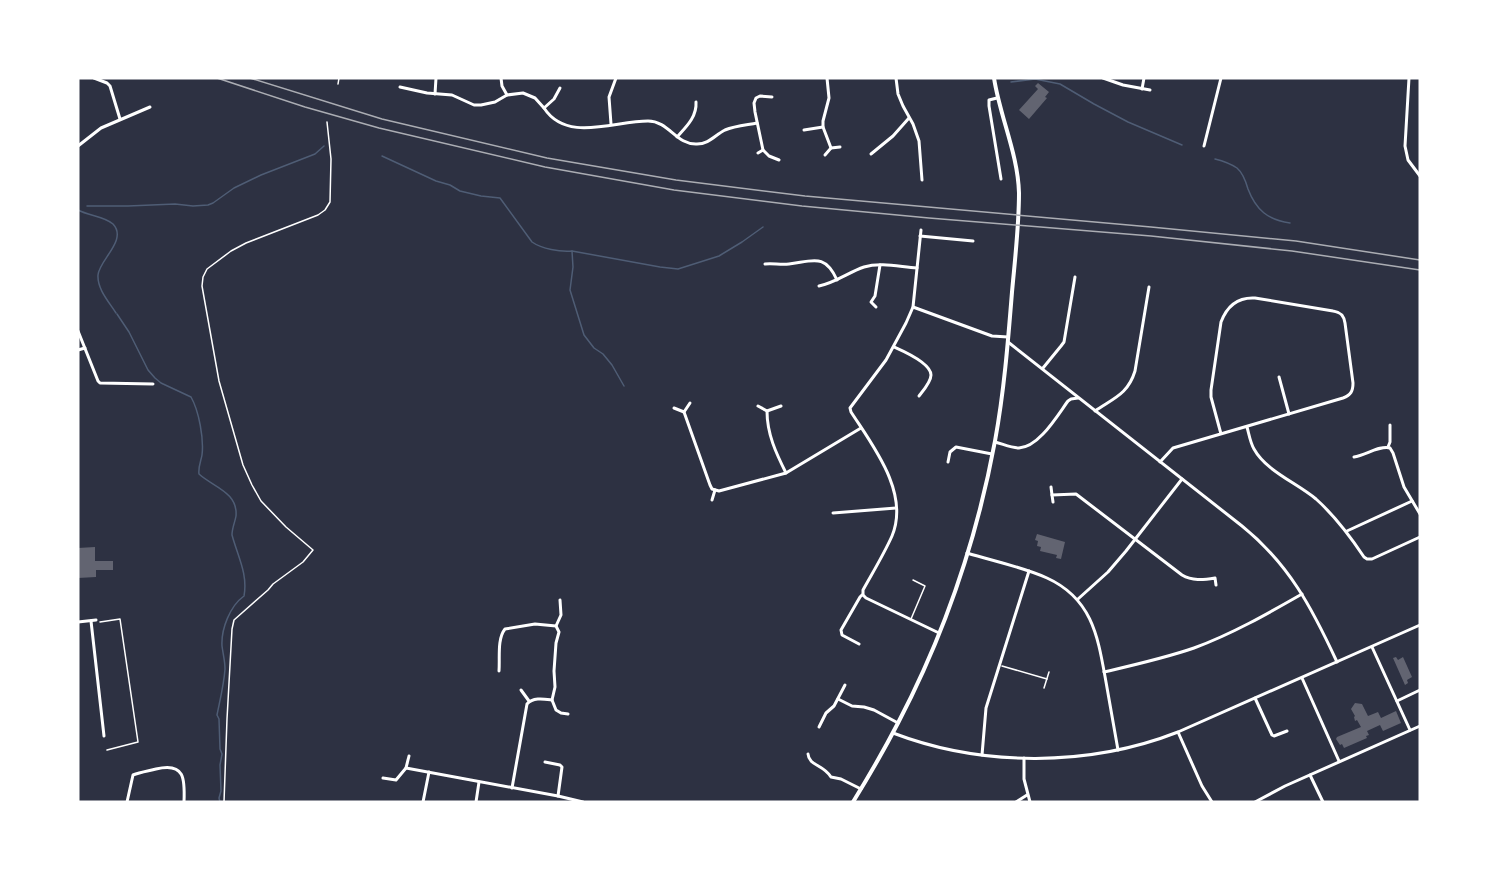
<svg xmlns="http://www.w3.org/2000/svg" width="1498" height="880" font-family="Cabin,sans-serif">
<style>
.lines{fill:none;stroke-linecap:round;stroke-linejoin:round}
.stream{stroke:#4f5d75;stroke-width:1.5}
.building{fill:#626471}
.path{stroke:#fff;stroke-width:1.5}
.service{stroke:#fff;stroke-width:1.5}
.minor{stroke:#fff;stroke-width:3}
.tertiary{stroke:#fff;stroke-width:4}
.rail{stroke:#abadb3;stroke-width:1.5}
</style>
<rect width="100%" height="100%" fill="#2d3142"/>
<g class="lines">
<g class="stream">
<path d="M1011,82L1035,79L1060,84L1094,104L1128,122L1182,145"/>
<path d="M382,156L436,181L450,185L460,191L481,196L500,198L532,242C542,249 560,252 572,251L660,267L678,269L719,256L742,242L763,227"/>
<path d="M1215,159C1223,161 1231,164 1237,168C1243,173 1246,182 1248,189C1256,210 1268,220 1290,223"/>
<path d="M87,206H128L175,204L193,206L208,205L213,203L234,188L261,175L315,154L324,146"/>
<path d="M78,210C89,216 104,216 113,224C128,240 99,260 98,275C97,289 109,302 116,313"/>
<path d="M572,251L573,267L570,290L584,335L594,348L603,354L612,365L624,386"/>
<path d="M117,314L129,332L148,370L155,378L161,383L191,397C199,411 204,439 202,455C201,461 198,467 199,474C213,487 238,492 236,516C235,522 232,528 232,535C238,557 248,574 244,596C230,606 221,629 222,646C223,654 225,661 225,669C224,684 220,700 217,715L219,719L220,749L222,754L220,765L221,791L219,798L220,802"/>
</g>
</g>
<g class="building">
<path d="M1038,83L1049,92L1045,97L1047,98L1029,119L1019,110L1038,89L1035,86Z"/>
<path d="M1037,534L1065,542L1061,559L1056,558L1057,555L1040,551L1041,547L1037,546L1038,541L1035,540Z"/>
<path d="M95,547V561H113V570H96V577L78,578V548Z"/>
<path d="M1396,657L1398,660L1403,657L1412,677L1407,680L1408,683L1405,685L1393,658Z"/>
<path d="M1355,703L1362,704L1368,716L1378,712L1381,718L1396,711L1401,723L1383,731L1380,725L1367,731L1369,735L1366,736L1367,738L1344,748L1342,744L1340,745L1336,739L1337,737L1361,727L1357,720L1355,721L1354,717L1355,716L1351,709Z"/>
</g>
<g class="lines">
<g class="path">
<path d="M338,84L339,78"/>
<path d="M100,622L120,619L138,742L107,750"/>
<path d="M224,802L227,719L232,629L234,620L268,590L273,584L303,562L313,550L286,527L261,501L252,485L243,465L219,381L202,286L203,277L207,269L231,251L246,243L318,215L325,210L330,202L331,159L327,122"/>
</g>
<g class="service">
<path d="M911,619L925,586L913,580"/>
<path d="M1002,666L1047,679"/>
<path d="M1044,688L1049,672"/>
</g>
<g class="minor">
<path d="M94,78L107,83L110,86L120,119"/>
<path d="M501,78L502,86L507,95"/>
<path d="M827,78L829,98L823,121V127L831,148"/>
<path d="M896,78L898,94L903,106L913,124L919,141L922,180"/>
<path d="M1103,78L1123,85L1150,90"/>
<path d="M1409,78L1405,146L1408,160L1420,176"/>
<path d="M400,87L427,93L452,95L474,105H481L495,102L507,95L523,93L535,98L544,108"/>
<path d="M560,88L554,99L544,108C567,143 614,121 648,121C669,121 676,145 697,144C709,144 715,135 725,130C735,126 747,125 757,123"/>
<path d="M1142,89L1144,78"/>
<path d="M435,94L436,78"/>
<path d="M772,97L760,96L756,98L754,103L755,112L763,150L769,156L779,160"/>
<path d="M997,98L989,100V106L1001,179"/>
<path d="M611,124L609,97L616,78"/>
<path d="M804,130L823,127"/>
<path d="M677,137C686,127 697,117 696,102"/>
<path d="M78,146L101,128L150,107"/>
<path d="M1204,146L1221,78"/>
<path d="M758,153L763,150"/>
<path d="M871,154L893,136L909,118"/>
<path d="M825,155L831,148L840,147"/>
<path d="M920,236L973,241"/>
<path d="M765,264C773,263 780,265 789,264C813,261 825,253 837,280"/>
<path d="M819,286C835,283 849,272 864,267C881,262 900,267 917,268"/>
<path d="M876,307L871,302L875,296L880,265"/>
<path d="M913,307L992,336L1008,337"/>
<path d="M78,331L98,381L100,383L153,384"/>
<path d="M1008,342L1242,526C1289,564 1312,608 1337,662"/>
<path d="M894,347C903,351 931,363 931,375C931,382 923,391 919,396"/>
<path d="M78,350L85,348"/>
<path d="M1043,368L1061,346L1064,342L1075,277"/>
<path d="M1279,377L1289,414"/>
<path d="M758,406L767,411L781,406"/>
<path d="M674,408L684,412L690,403"/>
<path d="M767,411C767,434 776,453 786,473"/>
<path d="M1095,411C1114,398 1128,394 1135,371L1149,287"/>
<path d="M684,412L710,485L712,489L719,491L786,473L861,428"/>
<path d="M1247,427C1249,434 1250,442 1254,449C1266,471 1297,483 1316,499C1335,516 1350,536 1364,557L1367,559H1372L1420,537"/>
<path d="M995,442C1003,444 1011,448 1019,448C1039,447 1057,416 1068,401L1071,399L1078,398"/>
<path d="M1388,447L1390,442V425"/>
<path d="M1354,457C1366,455 1380,445 1390,448L1393,453L1404,487L1420,514"/>
<path d="M948,462L950,452L956,447L992,454"/>
<path d="M1160,462L1173,448L1343,398C1351,395 1353,391 1353,383L1345,323C1344,316 1341,312 1333,311L1255,298C1238,297 1227,306 1221,322L1211,390V397L1221,434"/>
<path d="M1051,487L1052,495"/>
<path d="M712,500L715,490"/>
<path d="M1053,502L1052,495L1076,494L1182,575C1192,581 1203,580 1215,578L1216,585"/>
<path d="M833,513L896,508"/>
<path d="M1347,531L1412,501"/>
<path d="M967,553C993,561 1023,567 1047,578C1093,599 1098,638 1106,682C1110,704 1114,727 1118,750"/>
<path d="M863,595L866,598L939,633"/>
<path d="M1078,599L1108,572L1126,551L1182,479"/>
<path d="M91,621L104,736"/>
<path d="M78,622L96,620"/>
<path d="M556,626L561,615L560,600"/>
<path d="M859,644L842,635L841,630L860,597L863,594V590C873,572 884,554 892,536C910,493 873,446 851,412L850,408L886,360L906,323L913,307L921,230"/>
<path d="M1372,647L1410,730"/>
<path d="M499,671C500,658 497,639 505,629L535,624L556,626L559,632L556,643L554,671L555,687L552,700L556,710L561,713L568,714"/>
<path d="M1104,672C1134,665 1165,658 1194,648C1232,634 1267,614 1302,594"/>
<path d="M1302,678L1339,761"/>
<path d="M521,690L529,701"/>
<path d="M1255,698L1272,735L1274,736L1287,731"/>
<path d="M838,699L852,706L864,707L874,710L898,723"/>
<path d="M1397,701L1420,690"/>
<path d="M819,727L826,713L834,706L845,685"/>
<path d="M1178,732L1202,786L1212,802"/>
<path d="M893,733C982,767 1089,767 1178,732L1420,625"/>
<path d="M808,754C809,766 823,764 831,777L841,779L861,789"/>
<path d="M982,755L986,708L1029,571"/>
<path d="M1024,758V779L1030,802"/>
<path d="M545,762L560,765L562,767L558,796"/>
<path d="M406,768L409,756"/>
<path d="M1310,775L1323,802"/>
<path d="M383,778L396,780L406,768L558,796L583,802"/>
<path d="M512,788L527,704C533,697 544,699 552,700"/>
<path d="M127,802L133,775C140,772 148,771 156,769C185,762 185,779 184,802"/>
<path d="M423,802L429,772"/>
<path d="M476,802L479,782"/>
<path d="M1016,802L1027,795"/>
<path d="M1255,802L1285,786L1420,726"/>
</g>
<path class="tertiary" d="M853,802C869,776 884,750 898,723C944,635 977,538 995,441C1004,392 1008,342 1012,292C1015,259 1019,226 1019,193C1018,154 1000,117 994,78"/>
<g class="rail">
<path d="M217,78L305,107L379,128L545,167L674,190L802,206L929,218L1151,236L1292,251L1420,270"/>
<path d="M250,78L382,119L547,158L676,180L805,196L1151,227L1296,241L1420,260"/>
</g>
</g>
<rect width="1498" height="880" fill="none" stroke="#ffffff" stroke-width="159"/>
</svg>
